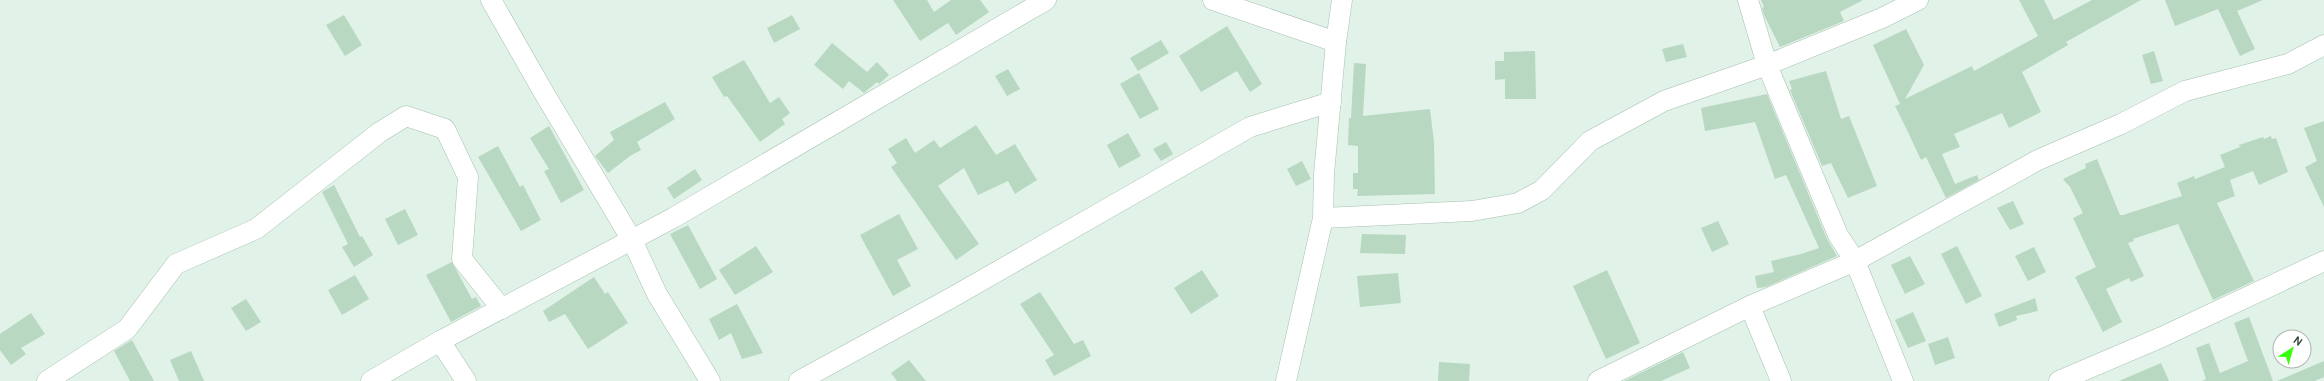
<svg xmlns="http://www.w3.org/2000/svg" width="2324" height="381" font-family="Cabin,sans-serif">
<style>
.building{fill:#b9d8c1}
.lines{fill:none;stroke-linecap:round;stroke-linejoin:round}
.minor-casing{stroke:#a6c1b0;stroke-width:21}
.minor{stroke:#fff;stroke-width:20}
</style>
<rect width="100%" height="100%" fill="#e1f2e8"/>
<g class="building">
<path d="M893,0H927L934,12L951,0H980L989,12L956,35L948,23L920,41Z"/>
<path d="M1761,0H1863L1840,12L1844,21L1780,47L1764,15L1762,8L1764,7Z"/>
<path d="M2019,0H2044L2054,20L2092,0H2141L2066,42L2068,45L2022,72L2041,112L2009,128L2002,113L1954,134L1960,147L1942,154L1955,184L1977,175L1979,180L1946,198L1926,157L1921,160L1907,130L1895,106L1900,104L1873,45L1906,29L1924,65L1905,99L1972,66L1974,71L2038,36Z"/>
<path d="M2165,0H2263L2237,11L2255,49L2240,56L2218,9L2175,26Z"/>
<path d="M344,15L362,45L345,56L326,25Z"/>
<path d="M792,15L800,29L774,43L767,28Z"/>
<path d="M1227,26L1262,84L1250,92L1237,71L1201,92L1179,56Z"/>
<path d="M1161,40L1169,53L1138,71L1130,58Z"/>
<path d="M832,43L867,72L877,62L889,75L879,84L877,82L864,93L849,81L843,89L814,65Z"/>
<path d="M1683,44L1687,57L1666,62L1662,49Z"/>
<path d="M1535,51L1536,99H1505V79L1495,80V61H1504V52Z"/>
<path d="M2154,51L2163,81L2151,84L2142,55Z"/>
<path d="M744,60L770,103L779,97L790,113L782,119L785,124L760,142L727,96L724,97L712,77Z"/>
<path d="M1354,63L1366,64L1363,116L1430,109L1434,142L1435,194L1357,196L1358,189H1353V173H1358V146L1348,145L1349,118H1351Z"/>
<path d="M1008,69L1020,89L1007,96L995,76Z"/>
<path d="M1826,71L1841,119L1849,116L1877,186L1848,198L1831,163L1822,166L1790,90L1792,89L1789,81Z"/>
<path d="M1139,73L1159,109L1140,119L1120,84Z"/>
<path d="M1767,94L1827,239L1837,256L1766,287L1757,288L1755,276L1774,272L1771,261L1801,254L1819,248L1786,175L1775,179L1755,122L1705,131L1701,108Z"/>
<path d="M665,102L675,119L637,142L641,150L630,156L608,173L595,156L614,140L610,132Z"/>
<path d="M2324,121V207L2305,167L2317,161L2304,128Z"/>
<path d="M976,125L996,155L1015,144L1037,180L1015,194L1008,181L978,195L964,168L938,186L979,244L956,260L891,167L897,163L888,149L906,138L915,153L934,140L940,148Z"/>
<path d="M549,126L584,190L561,203L544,171L549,169L530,138Z"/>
<path d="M1128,133L1141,156L1119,168L1107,145Z"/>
<path d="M2271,136L2272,139L2276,138L2288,172L2259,185L2253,171L2230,180L2235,196L2217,203L2254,281L2213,300L2178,224L2133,239L2134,241L2128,243L2144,276L2131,282L2129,278L2106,289L2122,322L2103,332L2075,277L2096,267L2073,218L2083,213L2070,187L2063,179L2086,168L2085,164L2097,159L2120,215H2123L2182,196L2177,183L2194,176L2195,179L2225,167L2220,155L2240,147L2239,145L2263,137L2264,139Z"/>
<path d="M1166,142L1173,154L1161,161L1153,149Z"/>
<path d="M498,146L520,187L523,185L541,220L521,231L478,157Z"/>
<path d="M1302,161L1311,179L1296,186L1287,169Z"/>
<path d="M695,169L702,180L674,199L667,188Z"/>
<path d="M334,185L360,237L362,236L373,255L354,267L342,247L348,244L322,192Z"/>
<path d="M2013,201L2024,224L2010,230L1997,208Z"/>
<path d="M405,209L418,235L398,245L385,219Z"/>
<path d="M899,214L918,249L897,260L911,286L893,296L860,235Z"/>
<path d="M1718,221L1729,244L1712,252L1701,228Z"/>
<path d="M688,225L717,279L700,289L670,234Z"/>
<path d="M1362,234L1406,235L1405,254L1360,253Z"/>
<path d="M756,246L773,272L735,295L719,270Z"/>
<path d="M1957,246L1982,296L1966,304L1941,254Z"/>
<path d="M2034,247L2046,272L2028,281L2015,256Z"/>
<path d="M1910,256L1925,284L1905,294L1891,265Z"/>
<path d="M452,262L472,299L476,297L481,306L451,322L426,275Z"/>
<path d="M1202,270L1219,296L1191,314L1174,288Z"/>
<path d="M1607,270L1640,343L1606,359L1573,286Z"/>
<path d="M1398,273L1401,303L1360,307L1357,276Z"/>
<path d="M355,275L369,299L342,315L328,290Z"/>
<path d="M594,277L605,294L608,292L628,323L588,349L565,314L549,322L543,311Z"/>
<path d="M1040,292L1074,344L1083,340L1091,356L1054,376L1045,360L1054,355L1020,304Z"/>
<path d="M2035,298L2038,311L2016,316L2017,320L1999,327L1994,314Z"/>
<path d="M246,299L261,322L246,331L231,308Z"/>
<path d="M737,304L763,353L742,359L731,333L719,340L709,319Z"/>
<path d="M1913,312L1926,341L1908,348L1895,320Z"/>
<path d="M31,313L45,334L21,348L26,354L11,365L0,350V334Z"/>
<path d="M2249,317L2273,381H2202L2206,379L2196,348L2209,343L2220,373L2248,361L2234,323Z"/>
<path d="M1948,337L1955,358L1935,365L1928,344Z"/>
<path d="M132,340L154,381H130L114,351Z"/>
<path d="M191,351L204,381H179L170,360Z"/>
<path d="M1683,352L1690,368L1661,381H1624Z"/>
<path d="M909,360L926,381H897L891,373Z"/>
<path d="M2324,361V377L2315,381H2277Z"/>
<path d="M1439,362L1470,364L1469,381H1438Z"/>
<path d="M2161,363L2169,381H2119Z"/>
</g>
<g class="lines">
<defs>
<g id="minor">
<path d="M491,0L544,93L632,240L657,294L710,381"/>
<path d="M1213,0L1336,42"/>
<path d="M1748,0L1767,65L1838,235L1855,261L1903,381"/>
<path d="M1323,218L1472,211L1518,203L1542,190L1590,141L1664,101L1767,65L1882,18L1918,0"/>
<path d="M1750,306L1781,381"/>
<path d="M440,341L466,381"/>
<path d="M47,381L127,329L176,264L256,229L380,132L406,116L445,129L468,177L462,259L502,309"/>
<path d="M371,381L440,341L673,218L1046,0"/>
<path d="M799,381L951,298L1250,127L1331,102"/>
<path d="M1286,381L1323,218L1324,174L1336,42L1342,0"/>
<path d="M1598,381L1750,306L1855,261L2038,160L2121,124L2185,91L2288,64L2324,45"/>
<path d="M2059,381L2162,337L2324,261"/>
</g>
</defs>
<use href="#minor" class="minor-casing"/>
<use href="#minor" class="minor"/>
</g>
<g transform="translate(2292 349) rotate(37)"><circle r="19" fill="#ffffff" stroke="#adb4af"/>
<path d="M0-3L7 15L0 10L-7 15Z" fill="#37ff0c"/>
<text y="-6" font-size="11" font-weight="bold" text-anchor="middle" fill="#324437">N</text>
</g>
</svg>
